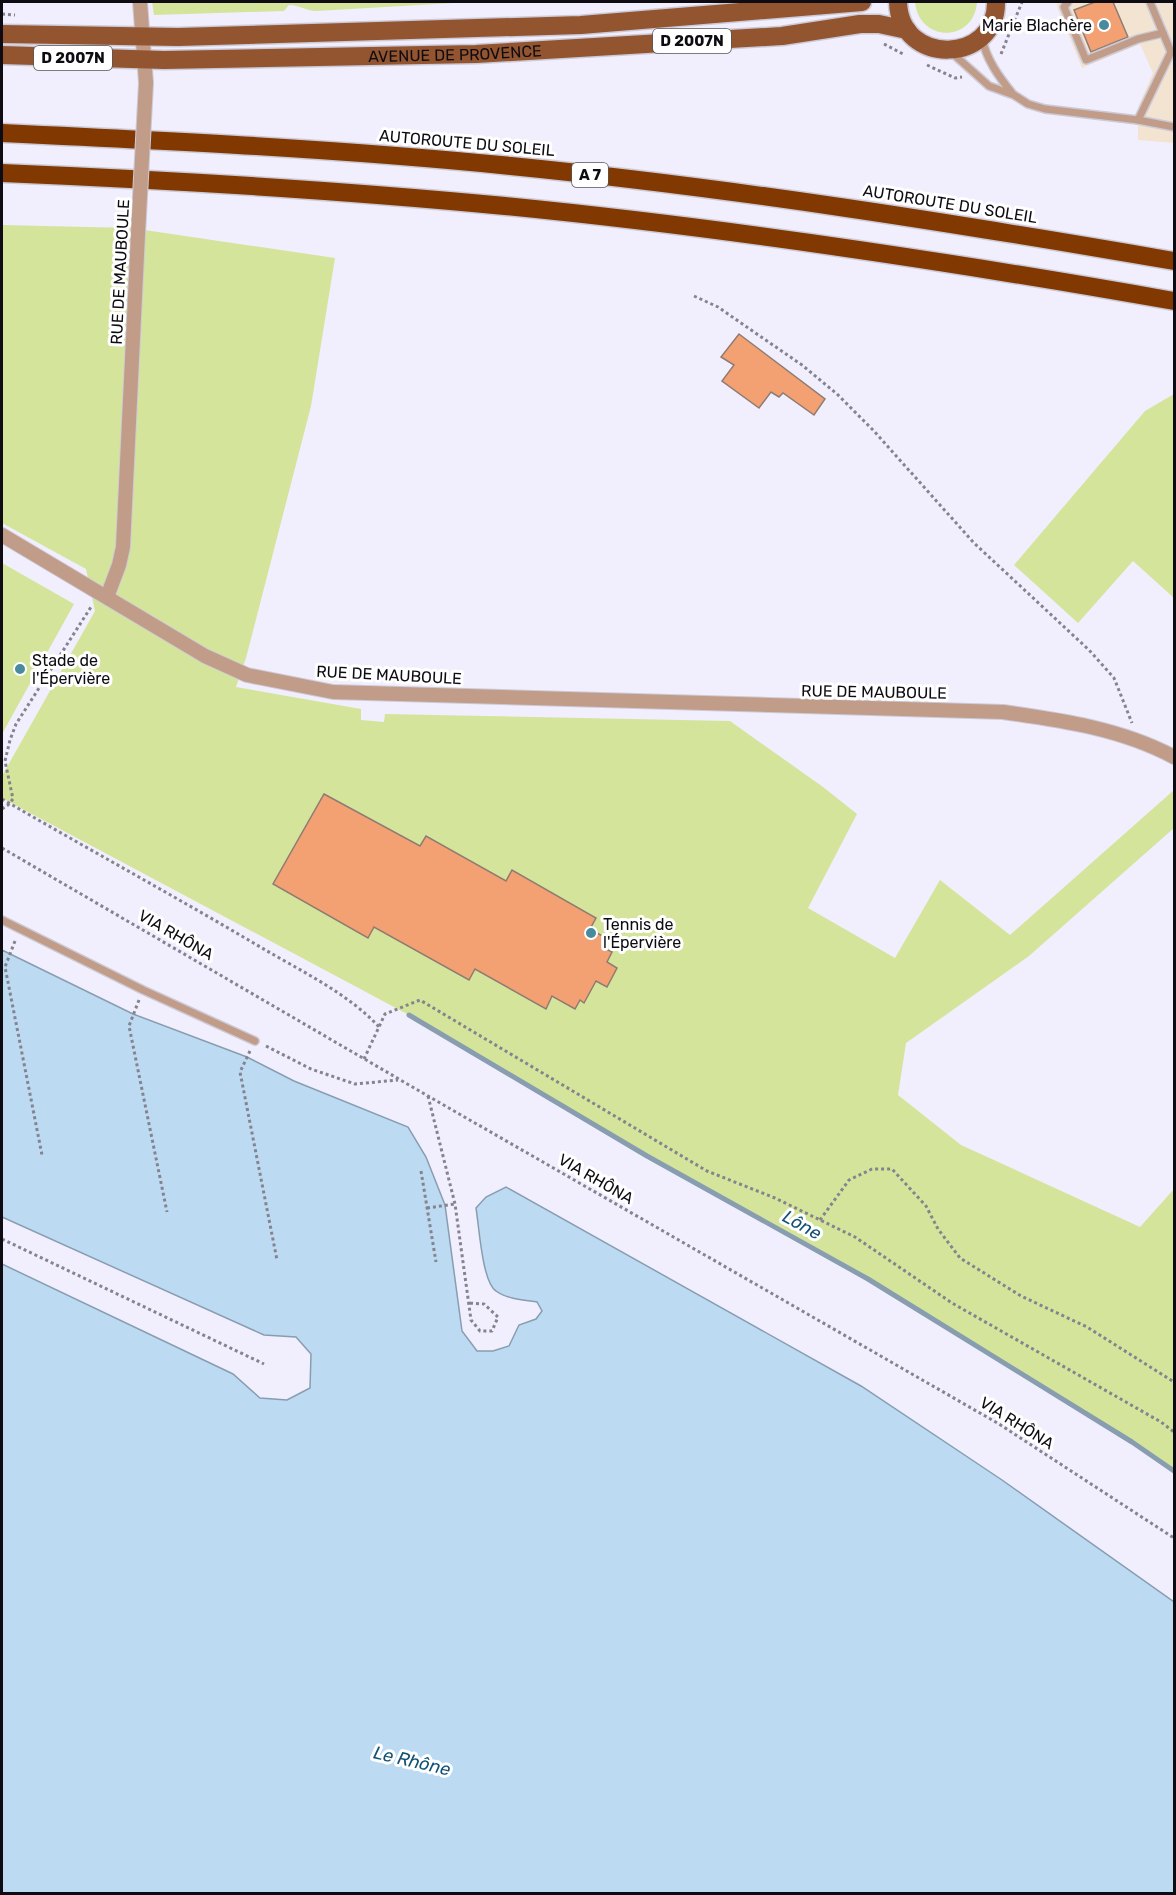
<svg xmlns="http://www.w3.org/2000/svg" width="1176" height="1895" font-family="Rubik,sans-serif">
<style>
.commercial{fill:#f3e4d1}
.green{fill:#d4e49b}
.water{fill:#bcdbf3;stroke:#889db0;stroke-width:1.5}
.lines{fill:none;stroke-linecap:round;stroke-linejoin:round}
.stream{stroke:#889db0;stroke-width:5}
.building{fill:#f3a172;stroke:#8e7c72;stroke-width:1.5}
.lane-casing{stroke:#cdcad7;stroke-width:10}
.street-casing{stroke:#cdcad7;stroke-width:16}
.primary-casing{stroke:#cdcad7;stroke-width:21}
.highway-casing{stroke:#cdcad7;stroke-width:21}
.path{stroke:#85838e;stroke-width:3;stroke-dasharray:3 3;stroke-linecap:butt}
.lane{stroke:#c19c88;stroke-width:7}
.street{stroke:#c19c88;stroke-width:14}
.primary{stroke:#935430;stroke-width:18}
.highway{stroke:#813901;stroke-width:18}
.street-bridge-casing{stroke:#cdcad7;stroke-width:16;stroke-linecap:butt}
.street-bridge{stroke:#c19c88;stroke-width:14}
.poi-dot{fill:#498a9c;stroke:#fff;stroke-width:2}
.labels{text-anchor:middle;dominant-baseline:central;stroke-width:6;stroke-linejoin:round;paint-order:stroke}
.shield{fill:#fff;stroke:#565559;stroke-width:1.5}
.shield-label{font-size:15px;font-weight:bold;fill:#0e0c12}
.poi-label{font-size:16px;fill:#0e0c12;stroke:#fff;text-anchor:start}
.street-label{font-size:16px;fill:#0e0c12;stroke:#fff}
.water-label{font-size:18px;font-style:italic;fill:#135176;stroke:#fff}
</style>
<rect width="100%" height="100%" fill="#f1eefd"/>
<path class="commercial" d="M1057,2H1174V143L1138,140V107L1153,73L1140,44L1082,68L1057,7Z"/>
<g class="green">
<path d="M152,2H471L316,11C306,11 300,5 289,5L284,11L154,15Z"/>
<path d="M915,2H977C974,43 919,43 915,2Z"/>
<path d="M2,225L131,228L335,258L311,406L246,658L236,687L361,709V720L384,722L385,714L730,721L823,787L857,814L808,908L895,958L940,880L1010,935L1174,790V828L1029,956L906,1043L898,1095L961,1145L1140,1227L1174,1189V1471L1132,1442L868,1279L647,1156L409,1015L2,798V776L95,611L86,569L2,523Z"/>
<path d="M1174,394V598L1133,561L1078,623L1014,565L1145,411Z"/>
<path d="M2,563L74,604L2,734Z"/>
</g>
<path class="water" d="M2,950L133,1014L247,1057L294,1081L408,1127L426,1157L445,1205L462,1331L477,1351H493L509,1346L519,1325L536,1319L542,1311L537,1302C524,1300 507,1299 496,1291C482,1282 479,1225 476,1208L486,1197L506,1187L861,1386L1002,1480L1174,1602V1893H2V1264L233,1374L260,1398L287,1400L310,1388L311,1354L296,1337L264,1335L2,1217Z"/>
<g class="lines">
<path class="stream" d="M409,1015L647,1156L868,1279L1132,1442L1174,1471"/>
</g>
<g class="building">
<path d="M1095,2H1113L1128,37L1091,52L1074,10Z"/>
<path d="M739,334L825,399L814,415L783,393L779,397L771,392L759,408L722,381L734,365L721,357Z"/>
<path d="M324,794L420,846L426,836L506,881L512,870L596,918L590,929L606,938L602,947L612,952L607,962L617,968L607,987L596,981L584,1003L580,1000L575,1009L552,996L546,1009L475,969L469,980L374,927L368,938L273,884Z"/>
</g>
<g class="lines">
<defs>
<g id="lane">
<path d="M1068,2L1064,7L1086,60L1138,39L1163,33"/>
<path d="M982,38C986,59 999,77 1012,93"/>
<path d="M951,52L989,86L1014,95L1028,104L1045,109L1138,120L1174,127"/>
<path d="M1138,120L1171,52L1150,2"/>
<path d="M2,920L143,990L255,1041"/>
</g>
<g id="street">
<path d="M140,2L146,83"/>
<path d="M2,535L205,656L247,675L333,692L1003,712C1061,720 1122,729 1174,757"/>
<path d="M107,597L119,565L123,547L138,234"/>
</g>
<g id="primary">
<path d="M898,2C900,67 997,64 996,2"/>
<path d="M2,34L178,37L581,25L862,2"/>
<path id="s1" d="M2,55L164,60L476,54L782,36L860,24H879L907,30"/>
</g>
<g id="highway">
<path d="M2,133C172,141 341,149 511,166C733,188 954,223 1174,261"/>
<path d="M2,173C170,180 337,190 505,206C729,228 953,262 1174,301"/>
</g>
</defs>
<use href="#lane" class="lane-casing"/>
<use href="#street" class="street-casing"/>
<use href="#primary" class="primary-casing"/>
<use href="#highway" class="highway-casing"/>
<g class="path">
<path d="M2,14L15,15"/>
<path d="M884,44L905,55"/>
<path d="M1001,54L1022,2"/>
<path d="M927,65L955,78L962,77"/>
<path d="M694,296L718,307L754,332L802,365L837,394L873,430L974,543L1089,650L1114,678L1132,723"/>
<path d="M2,799C88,849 176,897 262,948C301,971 349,994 379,1027"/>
<path d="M2,809L8,805L13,799L5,761L10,740L16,724L91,607"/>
<path d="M2,848L428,1096L999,1424L1174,1538"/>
<path d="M15,941L5,967L42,1155"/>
<path d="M139,1000L129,1026L167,1212"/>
<path d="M266,1046L311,1069L355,1084L398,1080"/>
<path d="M250,1051L240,1072L277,1260"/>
<path d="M364,1059L385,1014L420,1000L707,1171L775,1198L855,1237L952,1303L1161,1422L1174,1432"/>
<path d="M428,1096L455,1204L471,1320L480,1331H492L498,1317L484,1304L468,1303"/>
<path d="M421,1171L436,1262"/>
<path d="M427,1208L455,1204"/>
<path d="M820,1220L849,1180L872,1169H892L926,1206L938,1229L960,1258L1021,1296L1087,1327L1174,1382"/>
<path d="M2,1239L264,1364"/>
</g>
<use href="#lane" class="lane"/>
<use href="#street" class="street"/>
<use href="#primary" class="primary"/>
<use href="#highway" class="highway"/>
<defs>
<path id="street-bridge" d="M138,234L146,83"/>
</defs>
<use href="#street-bridge" class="street-bridge-casing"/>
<use href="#street-bridge" class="street-bridge"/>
</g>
<g class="poi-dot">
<circle cx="1104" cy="25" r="6"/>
<circle cx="20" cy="669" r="6"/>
<circle cx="591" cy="933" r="6"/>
</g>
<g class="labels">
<g class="shield">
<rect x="653" y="29" width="78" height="24" rx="4.5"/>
<rect x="34" y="46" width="78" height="24" rx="4.5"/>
<rect x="572" y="163" width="36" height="24" rx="4.5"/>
</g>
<g class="shield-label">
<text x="692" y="41">D 2007N</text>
<text x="73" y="58">D 2007N</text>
<text x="590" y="175">A 7</text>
</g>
<g class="poi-label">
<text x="1092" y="25" text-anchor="end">Marie Blachère</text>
<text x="32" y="660">Stade de<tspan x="32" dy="18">l'Épervière</tspan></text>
<text x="603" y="924">Tennis de<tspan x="603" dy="18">l'Épervière</tspan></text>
</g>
<g class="street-label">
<text stroke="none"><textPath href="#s1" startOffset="453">AVENUE DE PROVENCE</textPath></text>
<text transform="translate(467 143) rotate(5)">AUTOROUTE DU SOLEIL</text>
<text transform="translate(950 204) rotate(9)">AUTOROUTE DU SOLEIL</text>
<text transform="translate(120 272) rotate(-87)">RUE DE MAUBOULE</text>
<text transform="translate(389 675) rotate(3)">RUE DE MAUBOULE</text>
<text transform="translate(874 692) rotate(1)">RUE DE MAUBOULE</text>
<text transform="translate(176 935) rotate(30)">VIA RHÔNA</text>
<text transform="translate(596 1179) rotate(30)">VIA RHÔNA</text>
<text transform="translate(1017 1423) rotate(32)">VIA RHÔNA</text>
</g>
<g class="water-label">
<text transform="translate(802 1225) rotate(29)">Lône</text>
<text transform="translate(412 1761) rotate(13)">Le Rhône</text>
</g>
</g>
<rect width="1176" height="1895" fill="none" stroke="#0e0c12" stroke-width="6"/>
</svg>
